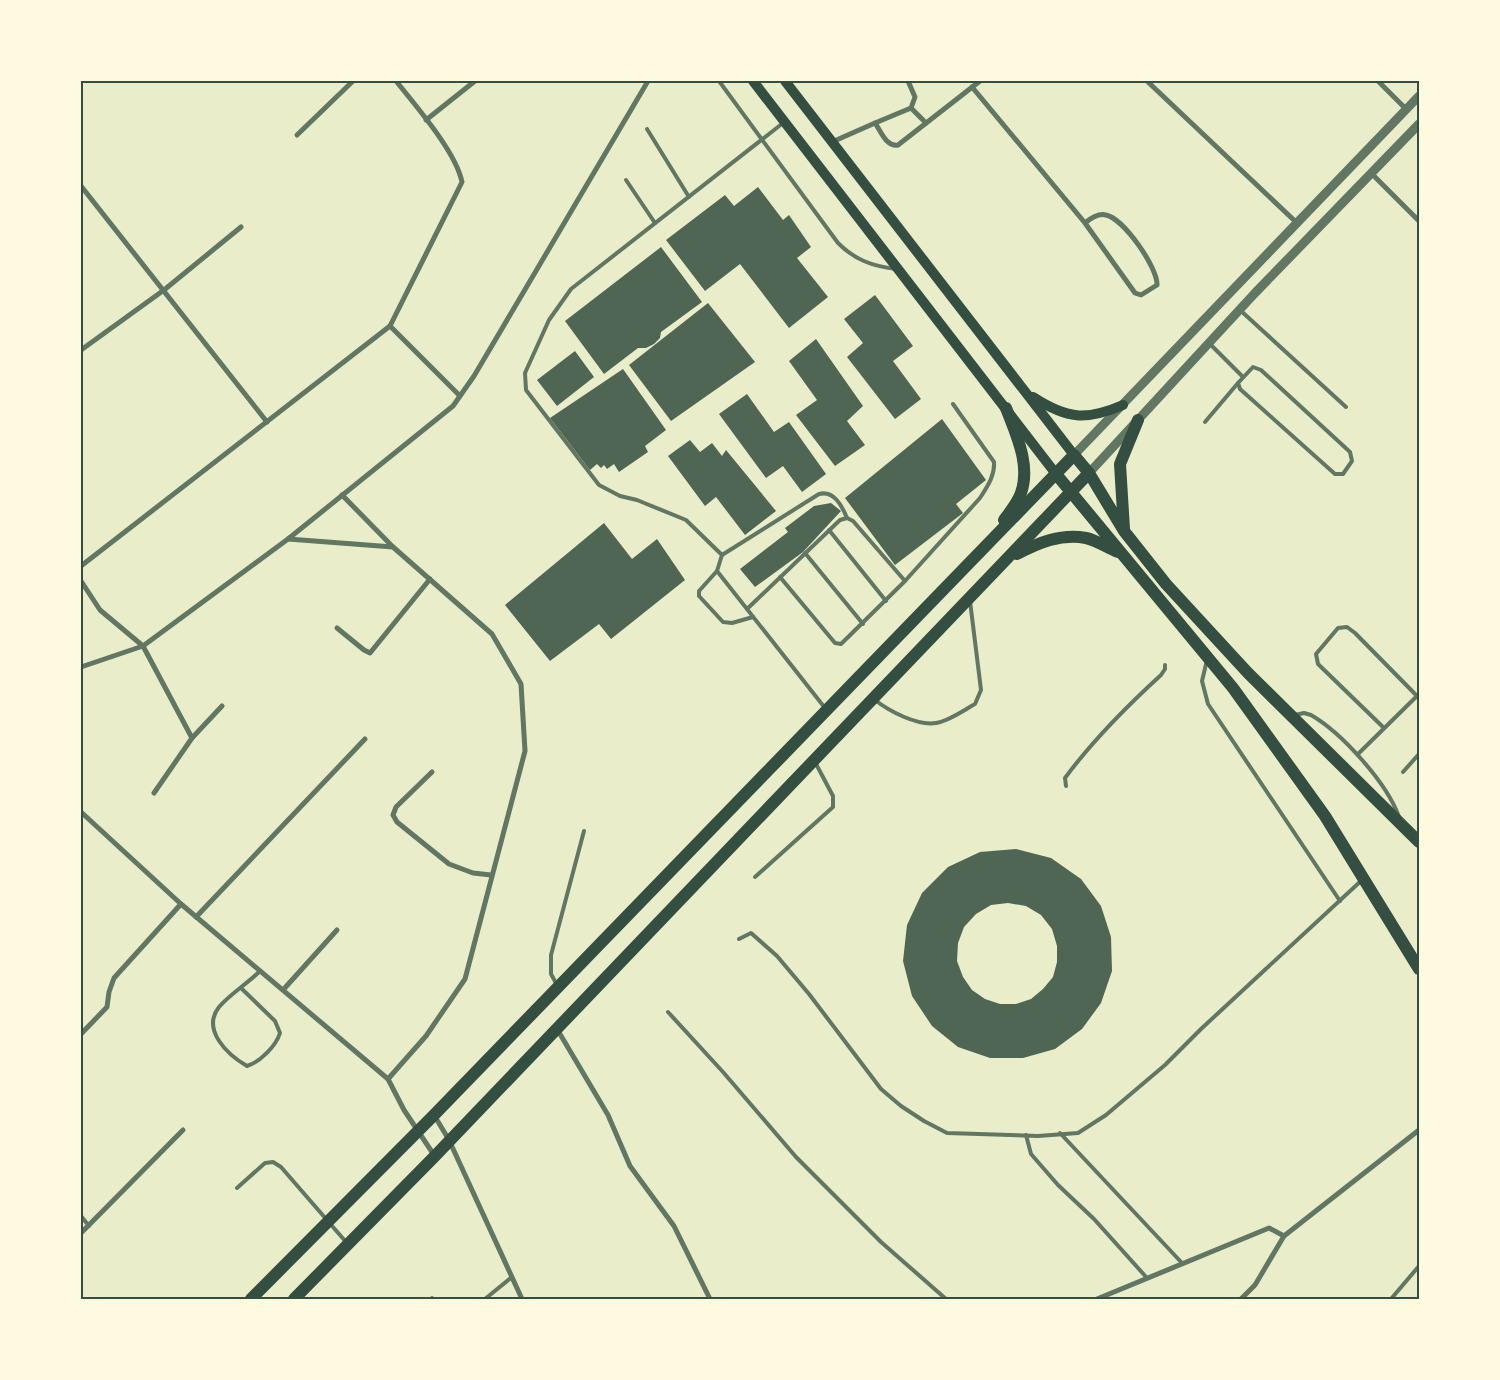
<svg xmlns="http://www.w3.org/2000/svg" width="1500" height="1380" font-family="'Exo 2',sans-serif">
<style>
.building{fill:#4f6655;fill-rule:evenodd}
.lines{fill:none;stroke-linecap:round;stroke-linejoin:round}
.service{stroke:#617663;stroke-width:4}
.minor{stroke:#617663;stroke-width:5}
.tertiary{stroke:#617663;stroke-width:9}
.secondary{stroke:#344e41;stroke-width:10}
.trunk{stroke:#344e41;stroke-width:12}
.neatline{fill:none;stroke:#344e41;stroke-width:2}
</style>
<rect width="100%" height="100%" fill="#e9edc9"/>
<g class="building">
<path d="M758,187L783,220L789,215L811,247L797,258L828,297L789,328L740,264L705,291L666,240L725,195L734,206Z"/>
<path d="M661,247L702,302L661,332L660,338L654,344L646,348H638L604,374L565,321Z"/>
<path d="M875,295L913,346L893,361L921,399L895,419L847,357L863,343L844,319Z"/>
<path d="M708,303L755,362L671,421L629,365Z"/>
<path d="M816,339L863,406L847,421L865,445L835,466L796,415L817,400L789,361Z"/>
<path d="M575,351L594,377L557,406L537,380Z"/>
<path d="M623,369L666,430L645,446L648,452L619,472L614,464L607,469L604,465L601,468L597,464L590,470L550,418Z"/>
<path d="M747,394L774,432L789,422L826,474L802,492L783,466L766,478L719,414Z"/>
<path d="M942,419L986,480L956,504L963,513L895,565L845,498Z"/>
<path d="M690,440L700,452L712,443L722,456L726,450L776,511L745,535L716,497L705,506L668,456Z"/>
<path d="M831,503L841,511L803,552L755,587L740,569L788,532L785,528L814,506Z"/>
<path d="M604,523L632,559L657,539L685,580L611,639L599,624L550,661L505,605Z"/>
<path d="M1016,849L1051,858L1081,879L1101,906L1111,937L1112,971L1101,1003L1082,1029L1055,1049L1023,1058H990L958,1047L932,1026L912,996L903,961L907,925L922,893L948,867L980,852ZM1008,903L1026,906L1041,915L1052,929L1057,946V962L1053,977L1043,989L1031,999L1016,1004H1000L985,999L972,990L963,977L957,961L958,943L964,927L976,914L991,905Z"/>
</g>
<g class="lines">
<g class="service">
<path d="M719,81L838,243C855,260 872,266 896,269"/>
<path d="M647,129L689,197"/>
<path d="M626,180L655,223"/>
<path d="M1240,310L1346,407"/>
<path d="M1209,343L1243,377"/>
<path d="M1253,367L1261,370L1350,452L1352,461L1343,474H1335L1240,389L1238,383Z"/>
<path d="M1205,422L1238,383"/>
<path d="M829,530L886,601"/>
<path d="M805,553L863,624"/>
<path d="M722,555L686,520L637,500L620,496L599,485L526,390L525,373L549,320L571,289L783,123"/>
<path d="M717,571L699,591V596L723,622L732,623L753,617"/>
<path d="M780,577L835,643L841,644L905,581L980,498C987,487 995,476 994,462L953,404"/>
<path d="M747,609L840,520L847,518L853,521L905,581"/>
<path d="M1207,660L1202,681L1208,704L1340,901"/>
<path d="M875,700C889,711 917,726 936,723C949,721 964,710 975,704L981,690L970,601"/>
<path d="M825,708L717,571L722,555L819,494C834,490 842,506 847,518"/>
<path d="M1295,715L1304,713L1311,715C1342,733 1387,783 1399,817"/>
<path d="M1358,754L1417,696L1355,633L1347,627L1338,628L1316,654L1318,664L1384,728"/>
<path d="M1403,772L1419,754"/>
<path d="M1066,786L1065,778C1093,740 1126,707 1161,675L1165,669V665"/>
<path d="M755,877L833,807V796L815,762"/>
<path d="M739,939L751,933L777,956L809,994L881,1089L901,1106L924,1121L947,1133L1038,1136L1078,1133L1106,1115L1165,1065L1201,1029L1362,880"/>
<path d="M557,985L551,974V955L584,831"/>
<path d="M242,989L275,1021L280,1033C276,1046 260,1062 247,1066C228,1055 201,1030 219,1007C229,995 248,983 260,971"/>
<path d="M668,1012L723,1072L796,1157L881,1242L946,1299"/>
<path d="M1060,1133L1182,1263"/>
<path d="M1026,1135L1031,1154L1058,1185L1094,1219L1147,1278"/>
<path d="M237,1188L265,1163L273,1162L281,1167L346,1242"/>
<path d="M81,1216L89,1226"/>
<path d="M432,1298V1299"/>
<path d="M485,1299L512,1277"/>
<path d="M1391,1299L1419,1266"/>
</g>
<g class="minor">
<path d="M908,81L915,97L911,108"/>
<path d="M1147,81L1297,223"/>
<path d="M1378,81L1406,109"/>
<path d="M972,87L1085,223L1135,293L1141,295L1157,285C1158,268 1124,219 1106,215C1098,213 1091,218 1085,223"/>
<path d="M426,120L475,81"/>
<path d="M875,123L911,108L926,123"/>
<path d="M297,135L353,81"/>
<path d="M832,142L875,123C881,131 886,147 898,145L980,81"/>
<path d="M1371,173L1419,221"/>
<path d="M81,186L267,422"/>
<path d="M390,326L460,396"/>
<path d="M81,350L164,290L241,227"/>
<path d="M342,495L393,547"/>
<path d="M288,539L453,406L474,376L648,81"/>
<path d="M81,566L390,326L462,182C456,152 416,106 396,81"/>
<path d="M81,581L100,610L143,646L192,738"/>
<path d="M337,628L364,650L370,653L430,579"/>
<path d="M81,667L143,646L288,539L393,547L492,634L521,684L525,751L465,979L426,1036L388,1079L404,1110L434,1155"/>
<path d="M432,772L396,807L393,815L397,822L449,864L473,873L491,875"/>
<path d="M154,793L192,738L222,706"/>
<path d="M81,812L181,904L388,1079"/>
<path d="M196,917L365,739"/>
<path d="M283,990L337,930"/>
<path d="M557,1029L608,1115L630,1166L674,1226L710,1299"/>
<path d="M81,1034L107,1007L109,992L114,978L181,904"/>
<path d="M434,1115L449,1140L522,1299"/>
<path d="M81,1233L183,1130"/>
<path d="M1097,1299L1269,1228L1284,1236"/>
<path d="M1241,1299L1255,1285L1284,1236L1419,1130"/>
</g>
<g class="tertiary">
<path d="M1074,455L1419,96"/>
<path d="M1089,473L1255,293L1419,124"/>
</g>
<g class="secondary">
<path d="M753,81L1056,474"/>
<path d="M785,81L1074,455"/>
<path d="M1033,397C1067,419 1086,421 1123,405"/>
</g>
<g class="trunk">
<path d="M1056,474L1233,688L1325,816L1419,969"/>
<path d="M1004,520C1010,512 1018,502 1021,493C1031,465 1016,434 1006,408"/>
<path d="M1124,529L1120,464L1138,420"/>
<path d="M1017,554C1038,543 1061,533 1086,538C1096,540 1108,548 1118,552"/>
<path d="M251,1299L434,1115L1074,455L1089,473L1124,531L1166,584L1248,673L1419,842"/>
<path d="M294,1299L435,1156L1089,473"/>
</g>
</g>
<rect width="1500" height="1380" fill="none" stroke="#fefae0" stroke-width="165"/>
<rect x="82" y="82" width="1336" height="1216" class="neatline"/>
</svg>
